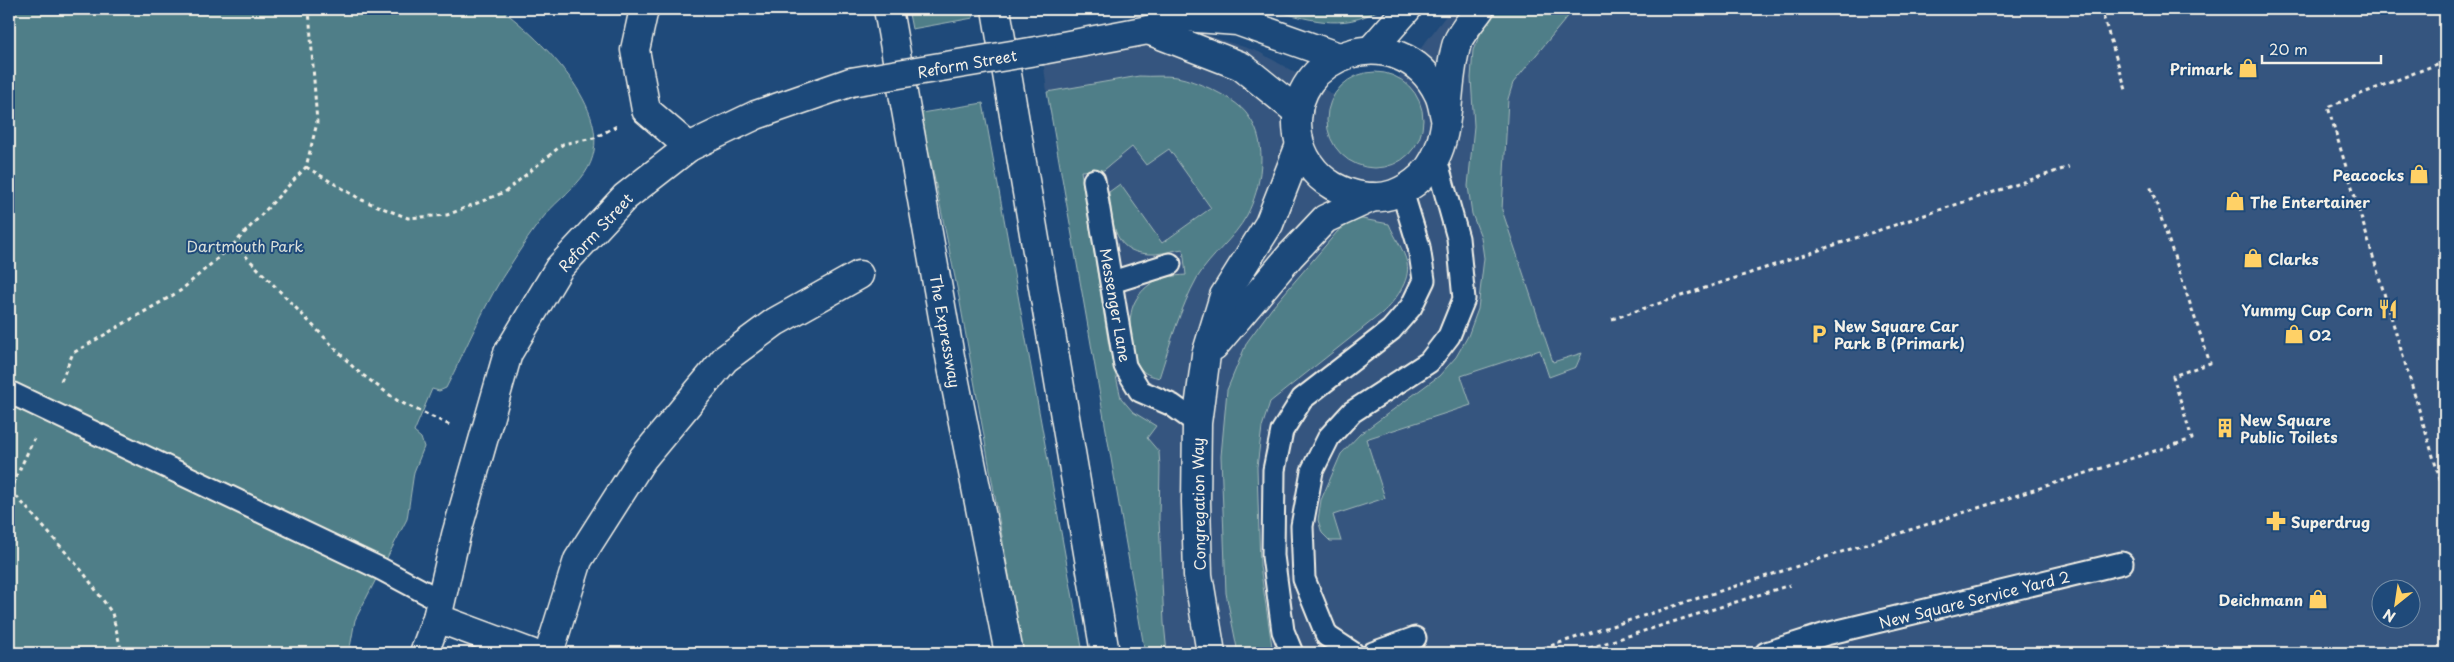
<svg xmlns="http://www.w3.org/2000/svg" width="2454" height="662" font-family="'Playpen Sans',sans-serif">
<style>
.built{fill:#34557f;fill-rule:evenodd}
.green{fill:#4f7e88;stroke:#a2b8b8}
.lines{fill:none;stroke-linecap:round;stroke-linejoin:round}
.service-casing{stroke:#f4f1e8;stroke-width:25}
.minor-casing{stroke:#f4f1e8;stroke-width:31}
.tertiary-casing{stroke:#f4f1e8;stroke-width:31}
.trunk-casing{stroke:#f4f1e8;stroke-width:31}
.path{stroke:#f4f1e8;stroke-width:3;stroke-dasharray:4 4;stroke-linecap:butt}
.service{stroke:#1f4a7a;stroke-width:21}
.minor{stroke:#1f4a7a;stroke-width:28}
.tertiary{stroke:#1f4a7a;stroke-width:28}
.trunk{stroke:#1f4a7a;stroke-width:28}
.tertiary-bridge-casing{stroke:#f4f1e8;stroke-width:31;stroke-linecap:butt}
.tertiary-bridge{stroke:#1f4a7a;stroke-width:28}
.labels{text-anchor:middle;dominant-baseline:central;stroke-width:4;stroke-linejoin:round;paint-order:stroke}
.street-label{font-size:15px;fill:#f4f1e8;stroke:#1f4a7a}
.poi-label{font-size:15px;font-weight:bold;fill:#f4f1e8;stroke:#1f4a7a;text-anchor:start}
.park-label{font-size:15px;fill:#dbe0da;stroke:#1f4a7a}
</style>
<rect width="100%" height="100%" fill="#1f4a7a"/>
<filter id="ink" filterUnits="userSpaceOnUse"><feTurbulence type="fractalNoise" baseFrequency=".02" numOctaves="2"/><feDisplacementMap in="SourceGraphic" scale="10" xChannelSelector="R" yChannelSelector="G"/><feConvolveMatrix kernelMatrix="1 2 1 2 8 2 1 2 1" color-interpolation-filters="sRGB"/></filter>
<g filter="url(#ink)">
<path class="built" d="M1451,9H2445V653H1145L1047,92L1042,50L1148,30L1201,33L1259,52L1374,118L1398,78ZM2382,590H2412V620H2382Z"/>
<g class="green">
<path d="M9,9H501C542,40 623,117 585,173C575,188 558,200 546,214C533,229 522,247 511,264C485,302 467,347 446,388L439,391L432,389L414,432L421,438L424,447L414,472L407,519L355,620L349,653H9Z"/>
<path d="M908,9H971L973,18L912,29Z"/>
<path d="M1267,9H1380C1340,33 1308,18 1267,9Z"/>
<path d="M1492,9H1574L1513,83L1508,99L1502,210L1553,362L1582,353L1576,367L1549,377L1540,350L1461,376L1471,405L1366,439L1385,498L1333,515L1341,541H1330L1322,533L1318,520L1321,500L1341,454L1360,434L1439,376L1456,357L1468,336L1478,309L1484,258L1481,237L1472,214L1468,186L1474,126L1471,78L1473,50Z"/>
<circle cx="1375" cy="120" r="48"/>
<path d="M1139,76C1151,77 1165,75 1177,77C1188,79 1199,84 1209,88C1223,95 1240,103 1249,117C1269,144 1261,188 1247,215C1234,239 1211,255 1197,278C1180,309 1170,344 1159,378C1153,376 1146,375 1142,370C1130,359 1127,321 1133,306C1136,298 1142,290 1149,285C1160,276 1174,276 1186,275L1183,249C1174,250 1165,253 1156,254C1112,256 1113,224 1109,192L1120,184L1162,243L1211,208L1169,149L1146,165L1132,147L1104,170L1081,171L1109,346L1121,398L1133,412L1156,426L1147,438L1159,452L1160,467L1159,519L1164,623L1167,653H1145L1047,92Z"/>
<path d="M983,103L1083,653H1023L959,297L921,113Z"/>
<path d="M1357,218L1389,224C1394,236 1404,250 1407,263C1411,281 1394,302 1382,313L1270,402L1262,427L1257,467L1260,566L1273,653H1238L1226,593L1221,456L1227,390L1247,342L1272,308L1337,232Z"/>
</g>
<g class="lines">
<defs>
<g id="service">
<path d="M1094,180L1125,366L1140,391L1172,405L1197,423"/>
<path d="M1112,282L1170,264"/>
<path d="M9,392L381,569L441,601"/>
<path d="M1292,653L1283,631L1273,556L1274,470L1282,431L1302,399L1391,330L1411,307L1424,280L1419,247L1402,191"/>
<path d="M1353,653L1327,636L1304,579L1302,526L1312,471L1329,437L1352,412L1429,362L1449,336L1464,299L1458,238L1436,159"/>
<path d="M1373,653L1415,638"/>
<path d="M1766,653L1826,634L2122,563"/>
</g>
<g id="minor">
<path d="M644,9L635,50L646,110L689,147"/>
<path d="M437,618L531,653"/>
<path d="M549,653L578,560L643,458L725,359L775,322L859,275"/>
</g>
<g id="tertiary">
<path d="M1148,30L1241,66L1298,112"/>
<path d="M1042,50L1148,30L1183,17L1237,21L1339,57"/>
<path d="M1371,50L1407,9"/>
<path d="M1445,118C1443,110 1442,100 1438,93C1401,17 1285,51 1298,135C1301,156 1314,175 1333,186C1351,196 1375,201 1394,194C1461,168 1440,98 1457,43C1461,32 1473,19 1480,9"/>
<path d="M1214,346L1290,256L1325,219L1373,197"/>
<path d="M424,653L437,618L456,535L508,353L559,268L625,197L689,147L756,115L851,82"/>
<path d="M1211,653L1198,575L1196,502L1197,423L1206,355L1224,296L1269,224L1300,145"/>
</g>
<g id="trunk">
<path d="M888,9L951,362L1009,653"/>
<path d="M996,9L1105,653"/>
</g>
</defs>
<use href="#service" class="service-casing"/>
<use href="#minor" class="minor-casing"/>
<use href="#tertiary" class="tertiary-casing"/>
<use href="#trunk" class="trunk-casing"/>
<g class="path">
<path d="M2101,9L2127,93"/>
<path d="M2445,61L2328,107L2445,496"/>
<path d="M306,167L362,200L408,218L447,215L505,192L563,144L594,138L617,126"/>
<path d="M234,244L356,370L398,401L452,426"/>
<path d="M1612,319L2069,167"/>
<path d="M61,381L73,353L180,291L234,244L306,167L317,123L309,9"/>
<path d="M11,490L83,572L112,613L122,653"/>
<path d="M9,492L34,439"/>
<path d="M1528,653L2192,439L2173,376L2210,363L2150,185"/>
<path d="M1574,653L1790,585"/>
</g>
<use href="#service" class="service"/>
<use href="#minor" class="minor"/>
<use href="#tertiary" class="tertiary"/>
<use href="#trunk" class="trunk"/>
<defs>
<path id="tertiary-bridge" d="M851,82L1042,50"/>
</defs>
<use href="#tertiary-bridge" class="tertiary-bridge-casing"/>
<use href="#tertiary-bridge" class="tertiary-bridge"/>
</g>
</g>
<defs>
<symbol id="shop-bare" viewBox="-9 -9 18 18"><path d="M-5-2.5h2.3a2.7 3.5 0 0 1 5.4 0H5L5.5 6h-11ZM-1.5-2.5h3a1.5 2.3 0 0 0-3 0Z" fill="#ffd166" stroke="#1f4a7a" stroke-width="2.5" paint-order="stroke"/></symbol>
<symbol id="restaurant-bare" viewBox="-9 -9 18 18"><path d="M-5-6h1v4h1v-4h1v4h1v-4h1v5L-1.5 .5V6h-2V.5L-5-1ZM5-6V6H3V1.5H1.5Q1.5-4 5-6Z" fill="#ffd166" stroke="#1f4a7a" stroke-width="2.5" paint-order="stroke"/></symbol>
<symbol id="parking-bare" viewBox="-9 -9 18 18"><path d="M-3.5-5.5H1a3.5 3.5 0 0 1 0 7H-1V5.5H-3.5ZM-1-3.4V-.6H.8a1.4 1.4 0 0 0 0-2.8Z" fill="#ffd166" stroke="#1f4a7a" stroke-width="2.5" paint-order="stroke"/></symbol>
<symbol id="building-bare" viewBox="-9 -9 18 18"><path d="M-4-6H4V6H1V3H-1V6H-4ZM-2.5-4.3h1.7v1.8h-1.7ZM.8-4.3h1.7v1.8H.8ZM-2.5-1h1.7V.8h-1.7ZM.8-1h1.7V.8H.8Z" fill="#ffd166" stroke="#1f4a7a" stroke-width="2.5" paint-order="stroke"/></symbol>
<symbol id="pharmacy-bare" viewBox="-9 -9 18 18"><path d="M-2-6h4v4h4v4h-4v4h-4v-4h-4v-4h4Z" fill="#ffd166" stroke="#1f4a7a" stroke-width="2.5" paint-order="stroke"/></symbol>
</defs>
<g fill-rule="evenodd">
<use href="#shop-bare" x="2234" y="54" width="28" height="28"/>
<use href="#shop-bare" x="2405" y="160" width="28" height="28"/>
<use href="#shop-bare" x="2221" y="187" width="28" height="28"/>
<use href="#shop-bare" x="2239" y="244" width="28" height="28"/>
<use href="#restaurant-bare" x="2374" y="295" width="28" height="28"/>
<use href="#parking-bare" x="1805" y="320" width="28" height="28"/>
<use href="#shop-bare" x="2280" y="320" width="28" height="28"/>
<use href="#building-bare" x="2211" y="414" width="28" height="28"/>
<use href="#pharmacy-bare" x="2262" y="507" width="28" height="28"/>
<use href="#shop-bare" x="2304" y="585" width="28" height="28"/>
</g>
<g class="labels">
<g class="street-label">
<text transform="translate(967 63) rotate(-10)">Reform Street</text>
<text transform="translate(595 232) rotate(-47)">Reform Street</text>
<text transform="translate(1116 305) rotate(80)">Messenger Lane</text>
<text transform="translate(946 331) rotate(80)">The Expressway</text>
<text transform="translate(1198 504) rotate(-91)">Congregation Way</text>
<text transform="translate(1974 599) rotate(-14)">New Square Service Yard 2</text>
</g>
<g class="poi-label">
<text x="2233" y="68" text-anchor="end">Primark</text>
<text x="2404" y="174" text-anchor="end">Peacocks</text>
<text x="2250" y="201">The Entertainer</text>
<text x="2268" y="258">Clarks</text>
<text x="2373" y="309" text-anchor="end">Yummy Cup Corn</text>
<text x="1834" y="325">New Square Car<tspan x="1834" dy="17">Park B (Primark)</tspan></text>
<text x="2309" y="334">O2</text>
<text x="2240" y="419">New Square<tspan x="2240" dy="17">Public Toilets</tspan></text>
<text x="2291" y="521">Superdrug</text>
<text x="2303" y="599" text-anchor="end">Deichmann</text>
</g>
<g class="park-label">
<text x="245" y="245">Dartmouth Park</text>
</g>
</g>
<rect width="2454" height="662" fill="none" stroke="#1f4a7a" stroke-width="30"/>
<rect x="15" y="15" width="2424" height="632" fill="none" stroke="#f4f1e8" stroke-width="2" filter="url(#ink)"/>
<g transform="translate(2396 604) rotate(210)"><circle r="24" fill="#1f4a7a" stroke="#748da6"/>
<path d="M0-4L9 19L0 12L-9 19Z" fill="#ffd166"/>
<text y="-8" font-size="14" font-weight="bold" text-anchor="middle" fill="#f4f1e8">N</text>
</g>
<path d="M2262 55v8h119v-8" fill="none" stroke="#f4f1e8" stroke-width="2.5"/>
<text x="2269" y="55" font-size="15" fill="#f4f1e8" stroke="#1f4a7a" stroke-width="4" paint-order="stroke">20 m</text>
</svg>
